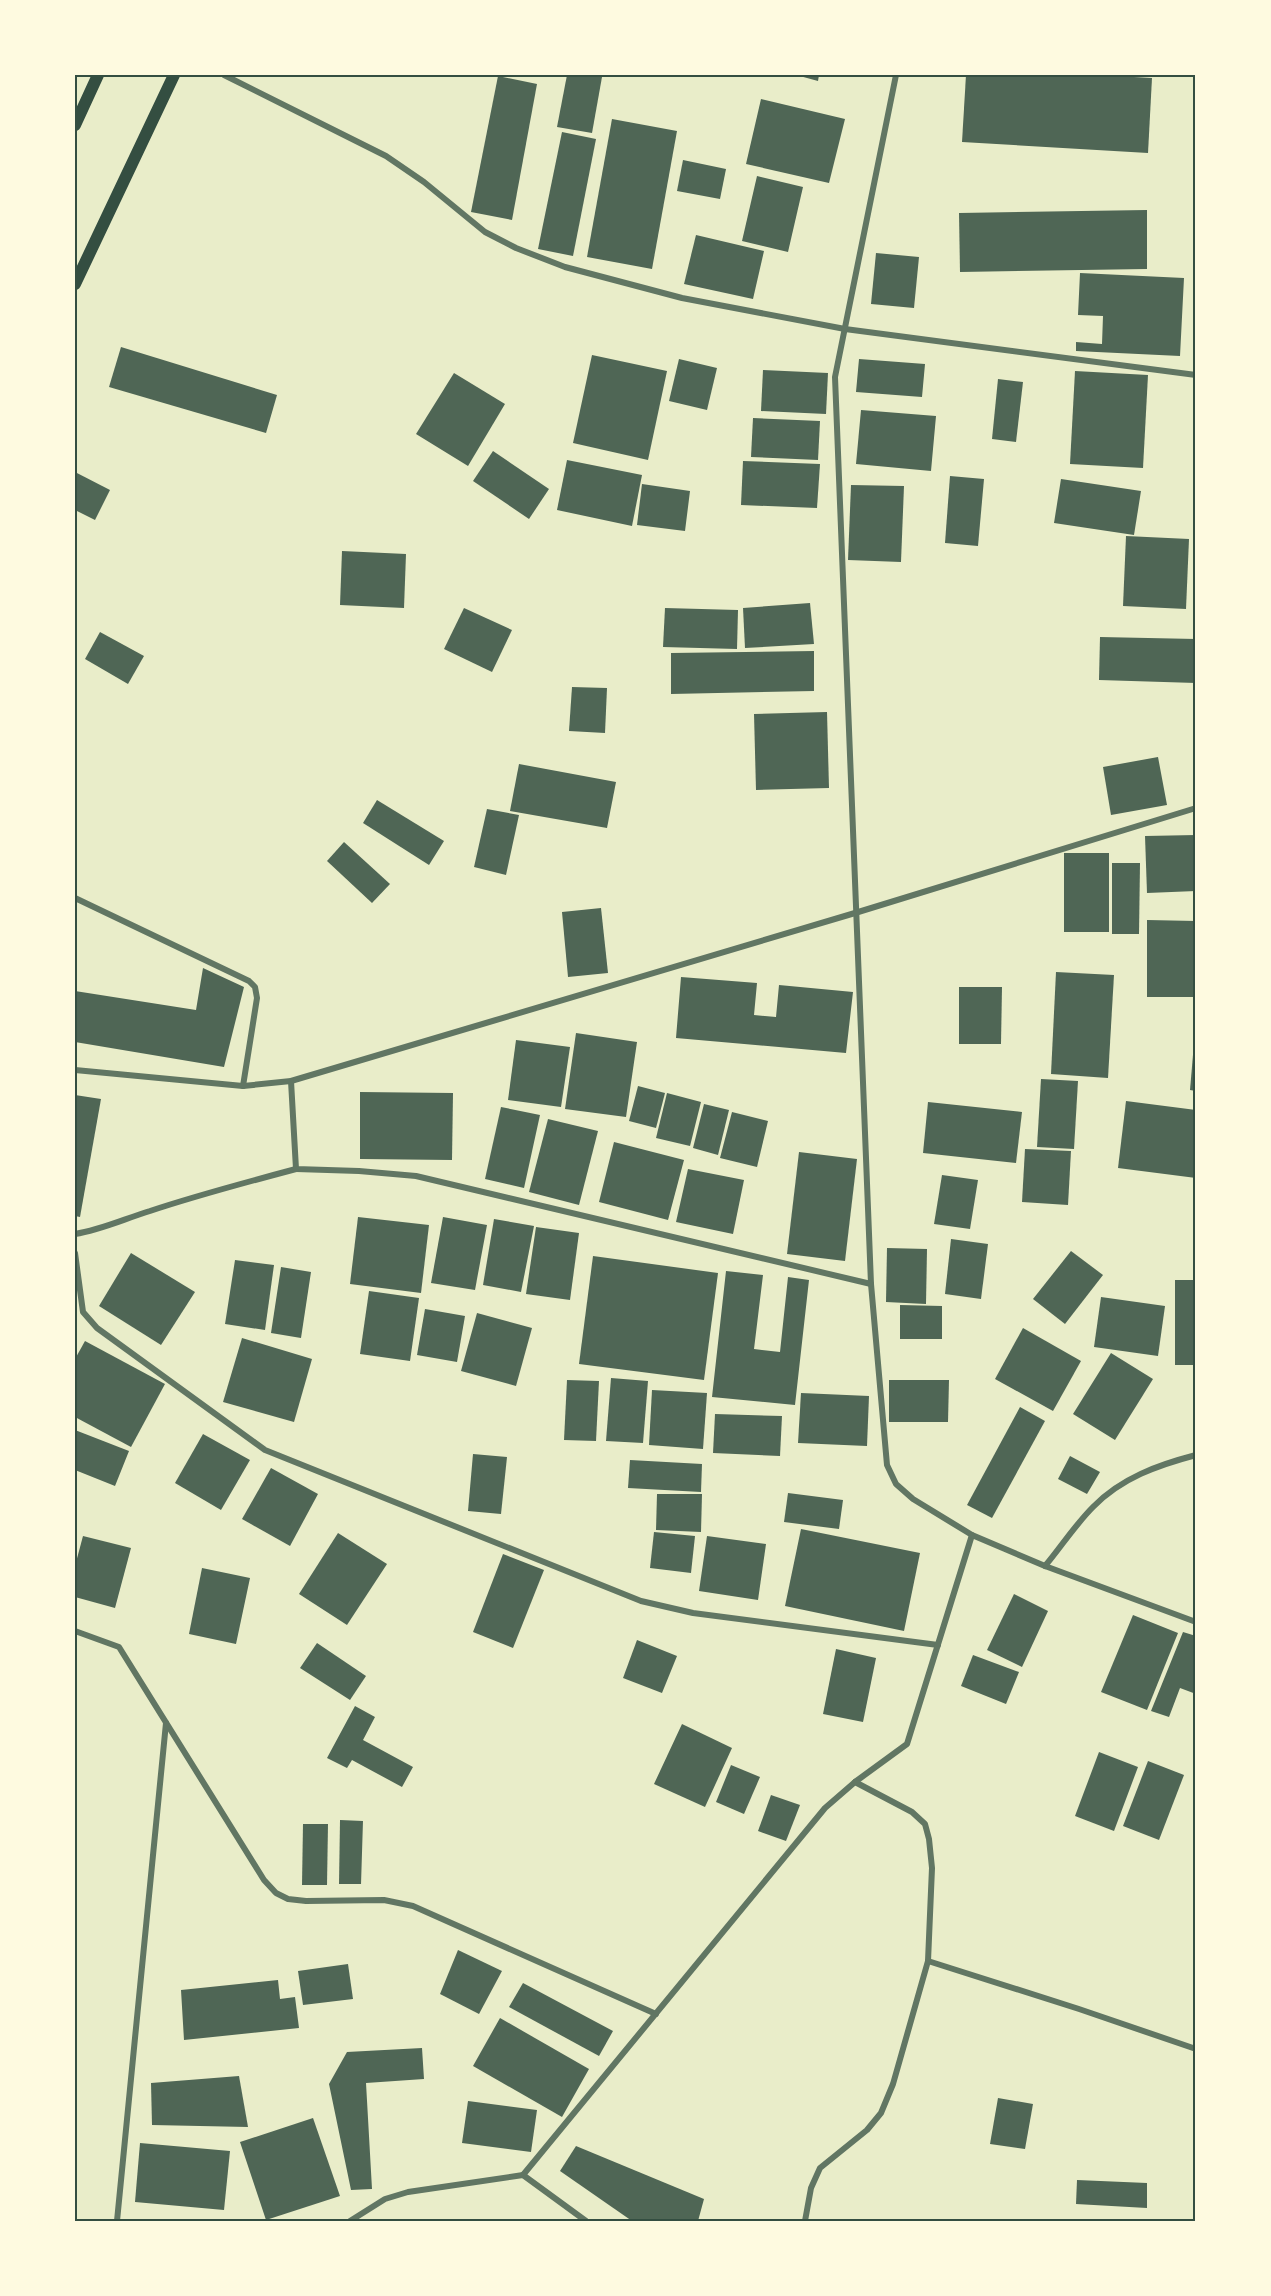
<svg xmlns="http://www.w3.org/2000/svg" width="1271" height="2296" font-family="'Sofia Sans Condensed',sans-serif">
<style>
.building{fill:#4f6655}
.lines{fill:none;stroke-linecap:round;stroke-linejoin:round}
.minor{stroke:#617663;stroke-width:6}
.secondary{stroke:#344e41;stroke-width:12}
.neatline{fill:none;stroke:#344e41;stroke-width:2}
</style>
<rect width="100%" height="100%" fill="#e9edc9"/>
<g class="building">
<path d="M567,75L602,77L592,133L557,127Z"/>
<path d="M796,75H819L818,81Z"/>
<path d="M966,75H1098L1152,78L1148,153L962,142Z"/>
<path d="M498,76L537,84L512,220L471,212Z"/>
<path d="M761,99L845,119L829,183L746,164Z"/>
<path d="M612,119L677,131L652,269L587,257Z"/>
<path d="M562,132L596,139L573,256L538,249Z"/>
<path d="M683,160L726,169L720,199L677,191Z"/>
<path d="M757,176L803,187L788,252L742,241Z"/>
<path d="M1147,210V269L960,272L959,213Z"/>
<path d="M696,235L764,251L753,299L684,284Z"/>
<path d="M876,253L919,257L914,308L871,304Z"/>
<path d="M1080,273L1184,278L1180,356L1076,351V342L1102,344L1103,316L1078,315Z"/>
<path d="M121,347L277,395L266,433L109,387Z"/>
<path d="M592,355L667,371L648,460L573,443Z"/>
<path d="M679,359L717,368L707,410L669,401Z"/>
<path d="M859,359L925,364L922,397L856,392Z"/>
<path d="M763,370L828,373L826,414L761,411Z"/>
<path d="M1075,371L1148,375L1143,468L1070,464Z"/>
<path d="M454,373L505,404L468,466L416,434Z"/>
<path d="M998,379L1023,382L1016,442L992,439Z"/>
<path d="M861,410L936,416L931,471L856,464Z"/>
<path d="M753,418L820,421L818,460L751,457Z"/>
<path d="M493,451L549,489L529,519L473,481Z"/>
<path d="M567,460L642,475L632,526L557,510Z"/>
<path d="M743,461L820,464L817,508L741,505Z"/>
<path d="M75,472L110,490L95,520L75,510Z"/>
<path d="M950,476L984,479L978,546L945,543Z"/>
<path d="M1061,479L1141,491L1134,535L1054,523Z"/>
<path d="M642,484L690,491L685,531L637,525Z"/>
<path d="M851,485L904,486L901,562L848,560Z"/>
<path d="M1126,536L1189,539L1186,609L1123,606Z"/>
<path d="M342,551L406,554L404,608L340,605Z"/>
<path d="M810,603L814,644L745,648L743,608Z"/>
<path d="M464,608L512,630L492,672L444,649Z"/>
<path d="M665,608L738,610L737,649L663,647Z"/>
<path d="M100,632L144,656L128,684L85,659Z"/>
<path d="M1100,637L1196,639V683L1099,680Z"/>
<path d="M814,651V691L671,694V653Z"/>
<path d="M572,687L607,688L605,733L569,731Z"/>
<path d="M827,712L829,788L756,790L754,714Z"/>
<path d="M1158,757L1167,805L1111,815L1103,767Z"/>
<path d="M519,764L616,782L607,828L510,811Z"/>
<path d="M377,800L444,841L429,865L363,823Z"/>
<path d="M487,809L519,815L506,875L474,867Z"/>
<path d="M1196,835V891L1147,893L1145,836Z"/>
<path d="M344,842L390,884L372,903L327,861Z"/>
<rect x="1064" y="853" width="45" height="79"/>
<path d="M1112,863H1140L1139,934H1112Z"/>
<path d="M601,908L608,973L568,977L562,912Z"/>
<path d="M1147,920L1196,921V997H1147Z"/>
<path d="M203,968L244,987L224,1067L75,1042V991L196,1010Z"/>
<path d="M1056,972L1114,975L1108,1078L1051,1074Z"/>
<path d="M681,977L757,983L754,1015L776,1017L779,985L853,992L846,1053L676,1038Z"/>
<path d="M959,987H1002L1001,1044H959Z"/>
<path d="M576,1033L637,1042L626,1117L565,1109Z"/>
<path d="M516,1040L570,1047L561,1107L508,1100Z"/>
<path d="M1194,1043H1196V1091L1190,1090Z"/>
<path d="M1041,1079L1078,1081L1074,1149L1037,1147Z"/>
<path d="M638,1086L665,1093L656,1128L629,1121Z"/>
<path d="M360,1092L453,1093L452,1160L360,1159Z"/>
<path d="M667,1093L701,1102L690,1146L656,1138Z"/>
<path d="M75,1095L101,1099L80,1217L75,1216Z"/>
<path d="M1126,1101L1196,1110V1178L1118,1168Z"/>
<path d="M928,1102L1022,1112L1016,1163L923,1153Z"/>
<path d="M704,1104L729,1110L718,1155L693,1148Z"/>
<path d="M501,1107L540,1115L524,1188L485,1179Z"/>
<path d="M732,1112L768,1121L757,1167L720,1158Z"/>
<path d="M548,1119L598,1131L579,1205L529,1192Z"/>
<path d="M614,1142L684,1160L668,1220L599,1202Z"/>
<path d="M1025,1149L1071,1151L1068,1205L1022,1202Z"/>
<path d="M799,1152L857,1159L845,1261L787,1254Z"/>
<path d="M688,1169L744,1180L733,1234L676,1222Z"/>
<path d="M942,1175L978,1180L970,1229L934,1224Z"/>
<path d="M358,1217L429,1225L421,1293L350,1284Z"/>
<path d="M443,1217L487,1225L475,1290L431,1283Z"/>
<path d="M494,1219L534,1226L521,1292L483,1285Z"/>
<path d="M536,1227L579,1233L570,1300L526,1294Z"/>
<path d="M951,1239L988,1244L981,1299L945,1294Z"/>
<path d="M887,1248L927,1249L926,1304L886,1302Z"/>
<path d="M1071,1251L1103,1275L1065,1324L1033,1299Z"/>
<path d="M131,1253L195,1292L161,1345L99,1306Z"/>
<path d="M593,1256L718,1273L704,1380L579,1364Z"/>
<path d="M235,1260L274,1265L265,1330L225,1324Z"/>
<path d="M281,1267L311,1272L301,1338L271,1333Z"/>
<path d="M726,1271L763,1275L754,1349L780,1352L788,1277L809,1280L795,1405L712,1397Z"/>
<rect x="1175" y="1280" width="21" height="85"/>
<path d="M369,1291L419,1298L410,1361L360,1354Z"/>
<path d="M1101,1297L1165,1306L1158,1356L1094,1347Z"/>
<path d="M900,1305L942,1306V1339H900Z"/>
<path d="M425,1309L465,1316L457,1362L417,1355Z"/>
<path d="M477,1313L532,1328L516,1386L461,1371Z"/>
<path d="M1023,1328L1081,1361L1053,1411L995,1379Z"/>
<path d="M242,1338L312,1359L294,1422L223,1402Z"/>
<path d="M85,1341L165,1384L131,1447L75,1417V1359Z"/>
<path d="M1111,1353L1153,1379L1115,1440L1073,1414Z"/>
<path d="M611,1378L648,1381L643,1443L606,1441Z"/>
<path d="M567,1380L599,1381L596,1441L564,1440Z"/>
<path d="M889,1380H949L948,1422H889Z"/>
<path d="M652,1390L707,1393L703,1449L649,1445Z"/>
<path d="M801,1393L869,1396L867,1446L798,1443Z"/>
<path d="M1020,1407L1045,1421L992,1518L967,1505Z"/>
<path d="M715,1414L782,1416L780,1456L713,1453Z"/>
<path d="M75,1430L129,1451L115,1486L75,1470Z"/>
<path d="M203,1434L250,1460L221,1510L175,1483Z"/>
<path d="M473,1454L507,1457L501,1514L468,1511Z"/>
<path d="M1070,1456L1100,1472L1087,1494L1058,1479Z"/>
<path d="M630,1460L702,1464L701,1492L628,1488Z"/>
<path d="M271,1468L318,1494L290,1546L242,1519Z"/>
<path d="M788,1493L843,1500L839,1529L784,1522Z"/>
<path d="M657,1494H702L701,1532L656,1530Z"/>
<path d="M801,1529L920,1553L904,1631L785,1606Z"/>
<path d="M654,1532L695,1536L691,1573L650,1568Z"/>
<path d="M338,1533L387,1564L347,1625L299,1594Z"/>
<path d="M83,1536L131,1548L115,1608L75,1597V1566Z"/>
<path d="M707,1536L766,1544L758,1600L699,1591Z"/>
<path d="M503,1554L544,1570L513,1648L473,1632Z"/>
<path d="M202,1568L250,1578L236,1644L189,1634Z"/>
<path d="M1014,1594L1048,1611L1022,1667L987,1650Z"/>
<path d="M1133,1615L1178,1633L1147,1710L1101,1692Z"/>
<path d="M1183,1632L1196,1636V1694L1180,1688L1169,1717L1151,1711Z"/>
<path d="M637,1640L677,1656L662,1693L623,1678Z"/>
<path d="M317,1643L366,1676L350,1700L300,1668Z"/>
<path d="M836,1649L876,1658L863,1722L823,1714Z"/>
<path d="M973,1655L1019,1672L1006,1704L961,1686Z"/>
<path d="M355,1706L375,1717L363,1740L413,1767L402,1787L352,1760L347,1768L327,1758Z"/>
<path d="M682,1724L732,1748L705,1807L654,1784Z"/>
<path d="M1099,1752L1138,1767L1114,1831L1075,1816Z"/>
<path d="M1148,1761L1184,1775L1159,1840L1123,1826Z"/>
<path d="M731,1765L760,1777L744,1814L716,1802Z"/>
<path d="M771,1795L800,1805L786,1841L758,1831Z"/>
<path d="M340,1820L363,1821L361,1884H339Z"/>
<path d="M303,1824H328L327,1885H302Z"/>
<path d="M458,1950L502,1971L479,2014L440,1994Z"/>
<path d="M348,1964L353,1999L303,2005L298,1971Z"/>
<path d="M278,1980L280,1999L295,1997L299,2028L184,2040L181,1990Z"/>
<path d="M523,1983L613,2031L599,2056L509,2007Z"/>
<path d="M500,2018L589,2069L562,2117L473,2066Z"/>
<path d="M422,2048L424,2079L366,2083L372,2189L351,2190L329,2084L347,2052Z"/>
<path d="M239,2076L248,2127L152,2125L151,2083Z"/>
<path d="M998,2098L1033,2104L1025,2149L990,2144Z"/>
<path d="M468,2101L537,2110L531,2152L462,2143Z"/>
<path d="M313,2118L340,2196L266,2220L240,2142Z"/>
<path d="M140,2143L230,2151L224,2210L135,2202Z"/>
<path d="M576,2146L704,2199L698,2221H632L560,2171Z"/>
<path d="M1077,2180L1147,2183V2208L1076,2204Z"/>
</g>
<g class="lines">
<g class="minor">
<path d="M224,75L386,156L424,182L485,232L516,248L565,267L682,298L845,329L1196,375"/>
<path d="M896,75L835,377L871,1284L887,1465L896,1484L913,1499L972,1535L1045,1566L1196,1622"/>
<path d="M75,898L249,981L255,987L257,998L243,1086"/>
<path d="M75,1070L243,1086L291,1081L855,913L1196,808"/>
<path d="M291,1081L296,1169L359,1171L416,1176L871,1284"/>
<path d="M75,1234C101,1230 124,1219 150,1211C198,1195 247,1182 296,1169"/>
<path d="M75,1253L83,1312L97,1328L265,1450L641,1601L693,1613L938,1645"/>
<path d="M1045,1566C1061,1547 1075,1525 1093,1507C1121,1478 1158,1465 1196,1455"/>
<path d="M75,1631L119,1647L264,1880L276,1893L288,1899L306,1901L384,1900L413,1906L656,2014"/>
<path d="M928,1961L1079,2009L1196,2049"/>
<path d="M523,2175L586,2221"/>
<path d="M117,2221L166,1723"/>
<path d="M350,2221L385,2199L408,2192L523,2175L825,1808L855,1782L907,1744L972,1535"/>
<path d="M805,2221L811,2188L820,2168L867,2130L881,2113L893,2084L928,1961L932,1868L929,1839L925,1824L912,1812L855,1782"/>
</g>
<g class="secondary">
<path d="M75,125L98,75"/>
<path d="M75,284L174,75"/>
</g>
</g>
<rect width="1271" height="2296" fill="none" stroke="#fefae0" stroke-width="153"/>
<rect x="76" y="76" width="1118" height="2144" class="neatline"/>
</svg>
